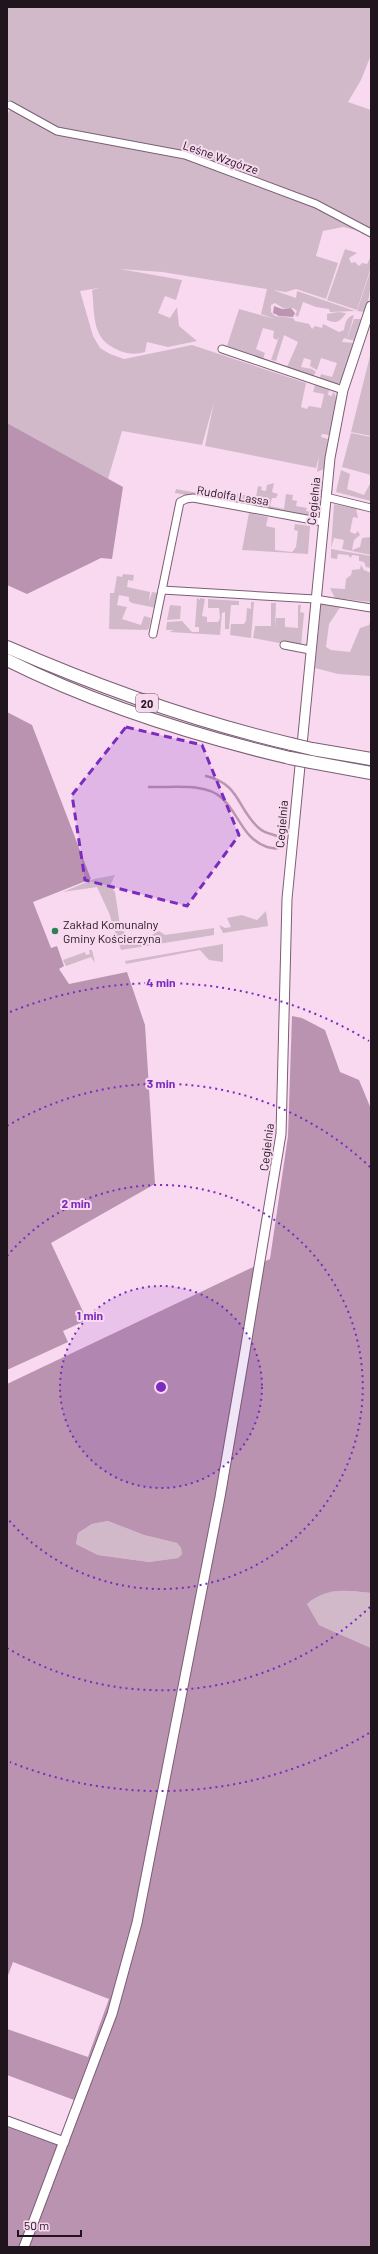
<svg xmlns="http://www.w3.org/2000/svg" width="378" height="2254" font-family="Barlow,sans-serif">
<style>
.green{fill:#d1b9ca}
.forest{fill:#b993af;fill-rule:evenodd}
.water{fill:#bc96b1}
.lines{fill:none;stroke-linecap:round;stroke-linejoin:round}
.stream{stroke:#bc96b1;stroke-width:2.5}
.minor-casing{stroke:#7b5f74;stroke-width:9}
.tertiary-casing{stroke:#7b5f74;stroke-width:11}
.primary-casing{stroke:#7b5f74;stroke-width:14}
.minor{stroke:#fff;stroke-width:7}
.tertiary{stroke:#fff;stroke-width:9}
.primary{stroke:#fff;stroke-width:12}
.primary-bridge-casing{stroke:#7b5f74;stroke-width:14;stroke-linecap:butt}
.primary-bridge{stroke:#fff;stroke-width:12}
.marked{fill:#7b2cbf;fill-opacity:0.2;stroke:#7b2cbf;stroke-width:3;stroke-dasharray:8 5;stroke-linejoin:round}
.ring{fill:none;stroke:#7b2cbf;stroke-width:2;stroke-dasharray:2 4}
.poi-dot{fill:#2e8154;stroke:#f9d9f0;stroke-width:1.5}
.labels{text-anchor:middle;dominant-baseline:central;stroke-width:4;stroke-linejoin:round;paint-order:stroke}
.shield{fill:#f9d9f0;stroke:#61505c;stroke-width:1}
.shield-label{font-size:11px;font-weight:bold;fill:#20151d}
.street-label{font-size:12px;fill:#20151d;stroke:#f9d9f0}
.poi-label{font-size:12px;fill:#20151d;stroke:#f9d9f0;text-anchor:start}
.centre{fill:#7b2cbf;stroke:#f9d9f0;stroke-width:2}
.ring-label{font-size:12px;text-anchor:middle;font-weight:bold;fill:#7b2cbf;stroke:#f9d9f0;stroke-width:4;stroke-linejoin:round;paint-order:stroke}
</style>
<rect width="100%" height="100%" fill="#f9d9f0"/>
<g class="green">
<path d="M7,7H371V55L361,80L348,102L371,110V234L343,227L323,231L316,256L338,263L326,299L296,289L286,292L273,290L296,298L297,291L355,311L330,312L329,309L316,307L303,302L298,317L295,315L297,311L293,308H283L275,303L271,305V312L275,316L293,318L295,321L309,324L312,329L315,326L322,328L323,324L339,332L344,330C345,324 346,317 354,315L347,339L344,338L342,342L355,343L341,382L336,385L319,380L321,374L332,377L337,363L321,358L317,370L310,366L311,360L304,358L301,367L312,369L316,372L313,376L287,367L298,342L284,335L276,361L271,360L279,337L277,340L273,338L274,331L263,328L256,349L265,353L263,359L227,346L239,309L275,319L261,314L267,289L162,272L120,269L182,280L176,300L165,296L158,313L170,318L177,307L179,326L197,341L168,347L147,342L145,352C134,355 124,354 114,348C91,337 95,312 92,290L99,288L80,291L93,336L100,348L110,354L124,359L192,345L306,383L301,407L307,409L309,406L321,408L324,394L313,392L315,385L329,390L328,395L332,396L326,420L333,392C341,397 331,426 329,435L322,434L321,437L328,439L324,469L317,472L319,456L316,468L205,446L214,402L202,445L122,431L108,479L7,423V115L14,103L7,99Z"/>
<path d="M345,249L357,253L349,258L351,263L355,262L359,266L362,263L367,264L371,256V267L357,310L327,300Z"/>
<path d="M371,269C371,284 370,298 365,312L357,311Z"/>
<path d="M338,312L346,313C340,322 336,324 327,320V314Z"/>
<path d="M354,319H362L355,341L347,339Z"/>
<path d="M371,352V436L351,432Z"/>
<path d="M351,433L371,437V475L342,467Z"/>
<path d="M341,470L350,474L347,489L364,495L371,482V501L336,492Z"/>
<path d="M316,478L323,483L320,513L315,517L175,493L176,489L255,504L231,498L232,493L256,497L258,486L262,487L261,490L266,491L267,485L274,483L272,492L278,494L276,498H272L270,506L284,509L286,494L293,495L292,500L297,501L296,506L307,508L306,511L311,512Z"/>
<path d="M334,504L356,509L358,518L353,517L350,532L355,534L358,531L360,535L354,540L352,550L360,547L362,538L371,537V555L342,549L344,540L334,538L331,548Z"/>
<path d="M249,513L268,517L266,526L275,528V550L292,552L296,547L298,531L294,530L295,524L310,526L308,554L242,550Z"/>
<path d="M331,549L371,556V568L366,567L364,562L359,561V556L352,555L351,558L348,555L338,554L337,559L331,558Z"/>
<path d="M361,565L364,570L371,573L370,602L335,598L330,588L345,589L346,579L351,575L352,570L360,569Z"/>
<path d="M123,574L134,575L133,581L128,580L127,587L150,592L149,602L152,592L158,593L156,608L132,603L129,601V597L119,595L117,605L127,607L122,619L141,625L144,616L151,618L149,628L147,630L109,629L110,593H114L117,576L122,577Z"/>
<path d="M197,598L200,600V605V598L205,599L202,616L207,617V622H218L220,618L219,608H208V599L239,601V605H231L229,629H225V612L222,613L220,635L169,632L174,630H166L167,622L182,621L192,632H199V627H195Z"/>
<path d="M251,602H254L251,638L230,635L231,624H244L246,621L247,608L251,609Z"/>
<path d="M271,603H276L275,629L276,618H285V627L298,628V605H301L300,612L304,613L301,647L253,638L255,626H271Z"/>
<path d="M321,604L341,606L329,624L326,647L331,650L350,652L360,628L369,625L371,618V676L338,674L315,668Z"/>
<path d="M170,605L181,606L180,619L167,620Z"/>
<path d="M115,875L110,886L115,892L120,925L129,941L143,940L159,931L165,935L214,928V935L121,950L109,913L97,887L63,892L94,879Z"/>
<path d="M266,911L268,926L223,933L219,925L225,928L231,927L227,918L242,915L257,920Z"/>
<path d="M223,944V962L209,960L200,950L126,964L125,961Z"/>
<path d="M89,950H92L95,963L91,957L66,966L63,960L85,952L86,955L90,954Z"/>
<path d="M108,1521L144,1535L177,1543L181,1548L182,1554L178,1558L149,1562L98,1555L76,1544L78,1533L92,1524Z"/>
<path d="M339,1590L371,1593V1648L319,1625L307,1604L319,1594Z"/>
</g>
<g class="forest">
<path d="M7,423L123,487L112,559L101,558L27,594L7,585Z"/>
<path d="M7,712L32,725L91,879L33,902L51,948L57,946L64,966L59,969L69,984L127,972L145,1025L155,1184L51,1243L87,1320L63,1331L68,1342L7,1370Z"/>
<path d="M292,1016L302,1018L325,1030L340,1072L359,1080L371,1109V1593C346,1591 328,1586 307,1604L319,1625L371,1648V2247H7V2127L57,2145L74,2100L7,2075V2029L88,2057L109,1999L13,1962L7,1978V1384L270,1259L288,1136ZM108,1521L144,1535L177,1543L181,1548L182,1554L178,1558L149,1562L98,1555L76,1544L78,1533L92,1524Z"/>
</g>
<path class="water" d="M274,306L282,309L291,308L295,313L293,317L279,316L273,313Z"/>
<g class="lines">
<g class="stream">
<path d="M206,776C241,784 237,810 260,829C266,834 274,834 279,837"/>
<path d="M149,787C171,788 205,782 222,798C239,814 243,839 267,847C271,848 276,849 278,848"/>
</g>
<defs>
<g id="minor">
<path d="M10,105L57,131L185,155L316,204L371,233"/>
<path d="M222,349L343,390"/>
<path d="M326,497L371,508"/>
<path d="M162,590L315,599L371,608"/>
<path d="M153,634L180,502L186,499L193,498L323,522"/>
<path d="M284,645L310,650"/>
</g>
<g id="tertiary">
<path d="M7,2121L64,2142"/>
<path d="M24,2247L112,2014L137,1923L220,1497L244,1357L281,1134L287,899L330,458L343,390L371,306"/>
</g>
<g id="primary">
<path d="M7,647C99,687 193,721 291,744"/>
<path d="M7,660C97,705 192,735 290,758"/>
<path d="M312,749L371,759"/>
<path d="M311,762L371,773"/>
</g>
</defs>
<use href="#minor" class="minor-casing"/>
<use href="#tertiary" class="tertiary-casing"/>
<use href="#primary" class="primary-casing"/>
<use href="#minor" class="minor"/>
<use href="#tertiary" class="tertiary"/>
<use href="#primary" class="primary"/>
<defs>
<g id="primary-bridge">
<path d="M291,744L312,749"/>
<path d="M290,758L311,762"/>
</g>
</defs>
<use href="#primary-bridge" class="primary-bridge-casing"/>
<use href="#primary-bridge" class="primary-bridge"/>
</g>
<path class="marked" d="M126,727L202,745L239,835L187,906L85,880L72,795Z"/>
<circle cx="161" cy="1387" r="101" fill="#7b2cbf" fill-opacity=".12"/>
<g class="ring">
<circle cx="161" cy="1387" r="101"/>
<path d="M7 1256A202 202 0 1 1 7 1518"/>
<path d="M370 1607A303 303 0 0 1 7 1648M7 1126A303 303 0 0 1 370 1167"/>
<path d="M369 1733A404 404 0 0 1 10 1762M10 1012A404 404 0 0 1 369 1041"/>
</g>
<circle class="poi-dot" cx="55" cy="931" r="4"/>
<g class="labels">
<rect class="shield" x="136" y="694" width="22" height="18" rx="3"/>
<g class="shield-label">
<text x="147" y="703">20</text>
</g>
<g class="street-label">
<text transform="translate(221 157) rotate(19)">Leśne Wzgórze</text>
<text transform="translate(233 495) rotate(9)">Rudolfa Lassa</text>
<text transform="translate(313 501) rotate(-84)">Cegielnia</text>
<text transform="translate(281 824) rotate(-85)">Cegielnia</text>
<text transform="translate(266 1147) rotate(-83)">Cegielnia</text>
</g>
<g class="poi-label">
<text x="63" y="924">Zakład Komunalny<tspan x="63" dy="14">Gminy Kościerzyna</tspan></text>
</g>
</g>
<circle cx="161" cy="1387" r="6" class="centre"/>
<g class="ring-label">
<text x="161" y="987">4 min</text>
<text x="161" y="1088">3 min</text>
<text x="76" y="1208">2 min</text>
<text x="90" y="1320">1 min</text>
</g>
<rect width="378" height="2254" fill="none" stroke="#20151d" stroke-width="16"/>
<path d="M18 2230v6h63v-6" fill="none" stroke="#20151d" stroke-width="2"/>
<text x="24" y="2230" font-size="12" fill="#20151d" stroke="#f9d9f0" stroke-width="3" paint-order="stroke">50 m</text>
</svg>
